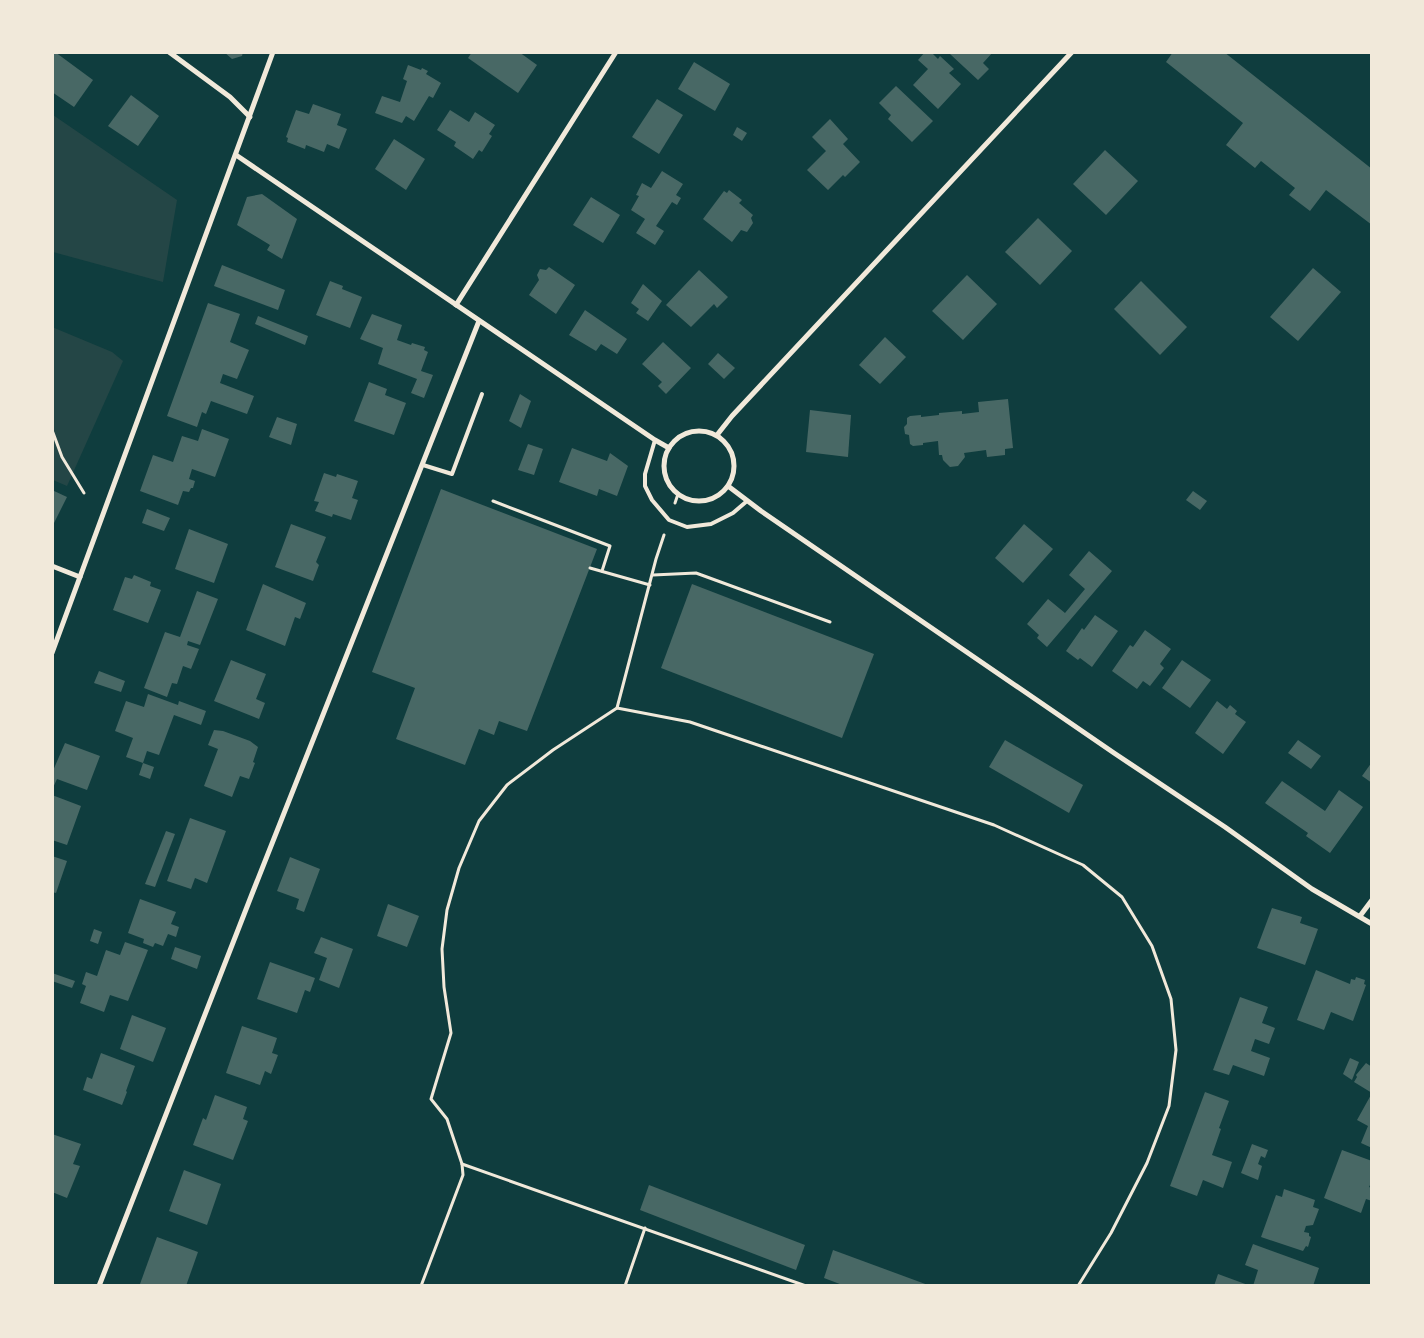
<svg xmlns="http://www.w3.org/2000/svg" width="1424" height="1338" font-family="Quicksand,sans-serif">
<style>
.green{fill:#244646}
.building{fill:#486865}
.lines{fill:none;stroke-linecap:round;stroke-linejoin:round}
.path{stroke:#f1e9da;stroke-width:3}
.service{stroke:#f1e9da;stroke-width:4}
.minor{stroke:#f1e9da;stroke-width:5}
</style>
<rect width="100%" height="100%" fill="#0f3d3e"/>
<g class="green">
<path d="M53,115L177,200L163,282L53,252V253Z"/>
<path d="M52,327L112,352L123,361L67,486L53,480Z"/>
</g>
<g class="building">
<path d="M52,52H55L93,80L74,107L52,92Z"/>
<path d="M224,52H243L242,56L232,59Z"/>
<path d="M472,52H519L537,65L518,93L468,58Z"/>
<path d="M925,52H931L938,59L940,56L954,69L949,73L961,84L938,109L913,85L928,69L918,60Z"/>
<path d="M951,52H993L983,63L989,69L978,80L950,54Z"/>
<path d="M1173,52H1224L1372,169V225L1326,190L1310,211L1289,195L1295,188L1261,161L1255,168L1226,145L1243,123L1166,62Z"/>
<path d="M694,62L730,84L715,111L678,89Z"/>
<path d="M408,65L421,70L422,68L428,71L426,74L441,83L433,98L429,96L414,121L406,116L402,123L375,113L382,96L400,102L407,81L403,79Z"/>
<path d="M896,86L933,121L912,142L888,119L891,115L879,103Z"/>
<path d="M131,95L159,116L138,146L108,126Z"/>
<path d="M657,99L683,115L659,154L632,137Z"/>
<path d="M313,104L341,114L337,125L347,129L339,149L327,144L324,152L306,145L305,149L287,142L288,138L286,137L296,110L309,114Z"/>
<path d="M450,110L469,122L475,112L495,125L489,134L492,136L482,152L479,150L473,159L454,146L456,142L437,130Z"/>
<path d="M830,119L848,139L843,144L860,162L845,177L843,175L828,190L807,170L826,151L812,137Z"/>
<path d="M737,127L747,133L742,141L733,135Z"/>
<path d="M394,139L425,159L406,190L375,169Z"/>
<path d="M1105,150L1138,181L1106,215L1073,184Z"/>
<path d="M662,171L683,184L676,195L681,198L677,205L672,202L656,226L664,231L655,245L636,233L645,219L631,210L639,196L636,195L642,183L651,188Z"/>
<path d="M729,190L742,200L739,203L753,215L751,218L753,223L747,232L741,230L732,242L703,219L724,191L727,193Z"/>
<path d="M262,194L297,219L282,259L267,250L270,245L237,225L247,197Z"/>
<path d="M591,197L620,215L603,243L573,225Z"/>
<path d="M1038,218L1072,251L1040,285L1005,252Z"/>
<path d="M222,265L285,290L278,310L214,286Z"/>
<path d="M549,267L575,285L556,314L529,295L539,280L537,275L540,269L546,270Z"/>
<path d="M1313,268L1341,292L1298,341L1270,317Z"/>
<path d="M699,270L728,297L717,308L714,304L691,327L666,305Z"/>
<path d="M967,275L997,304L963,340L932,311Z"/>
<path d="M330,281L343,286L342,289L362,297L350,328L316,315Z"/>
<path d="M1141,281L1187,327L1160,355L1114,309Z"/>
<path d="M643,284L662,301L648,321L636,313L639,309L631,303Z"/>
<path d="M208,303L240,314L230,342L249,350L237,379L223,374L220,383L254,396L247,414L211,401L206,414L202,412L197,427L167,416Z"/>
<path d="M585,310L627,339L617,354L601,344L596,351L569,335Z"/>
<path d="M372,314L402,325L397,340L411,345L412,343L425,347L424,350L428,352L421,371L433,375L424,398L411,393L417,379L378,364L383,348L360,339Z"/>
<path d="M258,316L308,336L305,345L255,324Z"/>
<path d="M885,337L906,357L880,384L859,365Z"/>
<path d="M663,342L691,368L666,394L658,386L662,382L642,364Z"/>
<path d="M718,353L735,368L724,379L708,364Z"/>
<path d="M369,382L387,389L385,395L406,403L394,435L354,421Z"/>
<path d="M520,394L531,401L521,428L509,421Z"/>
<path d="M1008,399L1013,448L1005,449V455L987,457L986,450L964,453L965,457L958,466L950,467L943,460L942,455H939L938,441L923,443V445L913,446L910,444L909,435L905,434L904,427L907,424V418L910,416L921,415V417L939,415V413L962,411V414L979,412L978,402Z"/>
<path d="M810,410L851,415L848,457L806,452Z"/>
<path d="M277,417L297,424L291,445L269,437Z"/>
<path d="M202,429L229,439L215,477L192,469L189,479L195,481L193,488H191L189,492L183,491L178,505L140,491L153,455L173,462L182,436L198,441Z"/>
<path d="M528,444L543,449L534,475L518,470Z"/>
<path d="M572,448L607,461L610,453L628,466L617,496L599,489L597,496L559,482Z"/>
<path d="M324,473L336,477L337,474L358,481L352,498L358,500L351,520L333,514L332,517L315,511L319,502L314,501Z"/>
<path d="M441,489L597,549L527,731L499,721L494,735L479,729L465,765L396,739L415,688L372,672Z"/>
<path d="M52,490L67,497L52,527Z"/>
<path d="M1193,491L1207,501L1200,510L1186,500Z"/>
<path d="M147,509L170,518L164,531L142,523Z"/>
<path d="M291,524L326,537L316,562L319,565L313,581L275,567Z"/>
<path d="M1024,524L1053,549L1023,583L995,558Z"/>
<path d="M189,529L228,544L214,583L175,569Z"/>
<path d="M1089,551L1112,571L1047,647L1037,638L1039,635L1027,624L1048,599L1065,613L1085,589L1069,575Z"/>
<path d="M134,575L151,582L150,586L161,590L148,623L113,610L125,577L132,579Z"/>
<path d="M263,584L306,603L300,619L295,617L285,646L246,630Z"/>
<path d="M692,584L874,654L842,738L661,668Z"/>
<path d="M197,591L218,599L200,645L188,641L187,645L199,649L191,669L183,666L177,684L172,683L167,697L144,688L165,632L180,637Z"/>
<path d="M1095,615L1118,631L1092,667L1080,658L1078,660L1066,651L1082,628L1084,630Z"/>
<path d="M1145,630L1171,649L1160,664L1164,668L1150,686L1143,681L1137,689L1112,671L1130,645L1133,647Z"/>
<path d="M231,660L266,674L256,699L265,703L259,719L214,701Z"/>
<path d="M1182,660L1211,680L1190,708L1162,688Z"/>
<path d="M99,671L125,681L121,692L94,683Z"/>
<path d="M148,694L178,705L179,701L206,711L201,725L174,715L159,755L147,751L143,763L126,757L133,738L115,731L126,701L144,707Z"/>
<path d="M1217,701L1227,709L1230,705L1237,711L1235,714L1246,722L1223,754L1195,733Z"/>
<path d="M214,730L223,731L250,741L258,747L253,762L255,763L249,779L240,776L232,797L204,786L218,749L208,745Z"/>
<path d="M1005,740L1083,785L1069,813L989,767Z"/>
<path d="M1298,740L1321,756L1311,769L1288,753Z"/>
<path d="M65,743L100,756L87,790L57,779L52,790V773Z"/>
<path d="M1372,762V783L1362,776Z"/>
<path d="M143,763L154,767L150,779L139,775Z"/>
<path d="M1282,781L1325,811L1339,790L1363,807L1330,853L1306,836L1308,833L1265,803Z"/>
<path d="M52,795L81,806L67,845L52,840L54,835H52Z"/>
<path d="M190,818L226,831L207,883L195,878L191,889L167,881Z"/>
<path d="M166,831L175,834L155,887L145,884Z"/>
<path d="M52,856L67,861L56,893L52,892Z"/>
<path d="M290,857L320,869L304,912L296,909L299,899L277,891Z"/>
<path d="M140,899L176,912L171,924L179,927L176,937L168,934L163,946L155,943L153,947L143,943L144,939L128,933Z"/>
<path d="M388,904L419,916L407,947L377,936Z"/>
<path d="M1272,908L1302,917L1300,923L1318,929L1305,965L1257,948Z"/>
<path d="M94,929L102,932L98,944L90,941Z"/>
<path d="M321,937L353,949L339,988L319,980L327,958L314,953Z"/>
<path d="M125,942L148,950L128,1001L110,995L104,1012L80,1003L86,986L82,984L86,972L97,976L106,950L120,955Z"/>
<path d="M175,947L201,956L197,969L171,959Z"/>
<path d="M270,962L315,978L310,992L305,990L297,1013L257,999Z"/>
<path d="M1316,970L1350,984L1351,979L1355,980L1356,977L1365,980L1364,984L1366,985L1353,1021L1331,1012L1324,1030L1297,1020Z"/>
<path d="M52,973L75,981L72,988L52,981Z"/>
<path d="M1240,997L1268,1007L1262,1023L1275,1028L1269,1044L1255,1039L1251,1051L1270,1058L1264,1076L1233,1065L1229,1075L1213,1070Z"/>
<path d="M132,1015L166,1028L153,1062L120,1049Z"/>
<path d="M242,1026L277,1038L272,1053L278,1055L271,1074L265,1071L260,1085L226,1073Z"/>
<path d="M101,1053L135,1066L126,1091L127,1092L122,1105L83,1090L87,1077L92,1079Z"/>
<path d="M1350,1058L1359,1062L1352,1080L1343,1074Z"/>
<path d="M1366,1063L1372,1067V1093L1354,1082L1357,1077L1356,1075Z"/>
<path d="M1205,1092L1229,1101L1219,1128L1221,1129L1212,1155L1232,1162L1223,1188L1203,1180L1197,1196L1170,1186Z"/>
<path d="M1372,1093V1148L1361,1143L1368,1126L1357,1120Z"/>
<path d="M215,1095L247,1107L243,1119L248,1121L233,1160L193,1145L203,1118L206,1120Z"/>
<path d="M52,1134L81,1144L73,1164L80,1166L67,1198L52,1192Z"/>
<path d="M1252,1144L1268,1150L1265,1158L1261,1156L1258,1164L1262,1166L1258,1180L1241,1173Z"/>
<path d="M1342,1150L1372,1161V1181L1369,1187L1372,1188V1201L1366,1199L1361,1213L1324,1198Z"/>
<path d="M184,1170L221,1184L207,1225L169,1211Z"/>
<path d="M649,1185L805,1245L796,1270L640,1210Z"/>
<path d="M1284,1189L1315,1200L1313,1207L1319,1209L1313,1225L1306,1226L1304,1232L1309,1233V1236L1311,1237L1308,1247L1306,1246L1303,1251L1261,1237L1276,1195L1282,1197Z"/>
<path d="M157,1237L198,1252L186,1286H144L140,1284Z"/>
<path d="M1253,1244L1319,1268L1313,1286H1253L1258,1270L1245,1265Z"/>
<path d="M833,1250L928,1285V1286H845L824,1278Z"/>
<path d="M1218,1274L1248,1285V1286H1214Z"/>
</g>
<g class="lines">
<g class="path">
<path d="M52,430L62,457L84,493"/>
<path d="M493,501L610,546L602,571"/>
<path d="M675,503L678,494"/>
<path d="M590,568L650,585"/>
<path d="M653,575L696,573L830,622"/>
<path d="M617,708L690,722L994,825L1083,865L1122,897L1152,946L1171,999L1176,1050L1169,1106L1147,1163L1111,1233L1078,1286"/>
<path d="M462,1164L806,1286"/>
<path d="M421,1286L463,1175L462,1164L447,1119L431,1099L451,1033L444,987L442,949L447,910L459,868L479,821L507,785L553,750L617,708L656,559L664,535"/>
<path d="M625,1286L645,1228"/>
</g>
<g class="service">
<path d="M655,440L645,474V486L652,500L669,520L687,527L711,524L733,513L747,501"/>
<path d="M423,465L452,474L482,394"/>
</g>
<g class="minor">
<path d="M169,52L230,97L250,117"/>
<path d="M236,155L655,440L669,448"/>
<path d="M456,305L616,52"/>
<circle cx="699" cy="466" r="35"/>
<path d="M717,435L732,416L1072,52"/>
<path d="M728,486L761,511L1114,753L1225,827L1312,889L1372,924"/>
<path d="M52,566L80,577"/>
<path d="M52,653L273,52"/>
<path d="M1360,916L1372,900"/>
<path d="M99,1286L252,894L479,321"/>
</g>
</g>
<rect width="1424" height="1338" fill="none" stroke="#f1e9da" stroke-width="108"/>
</svg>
